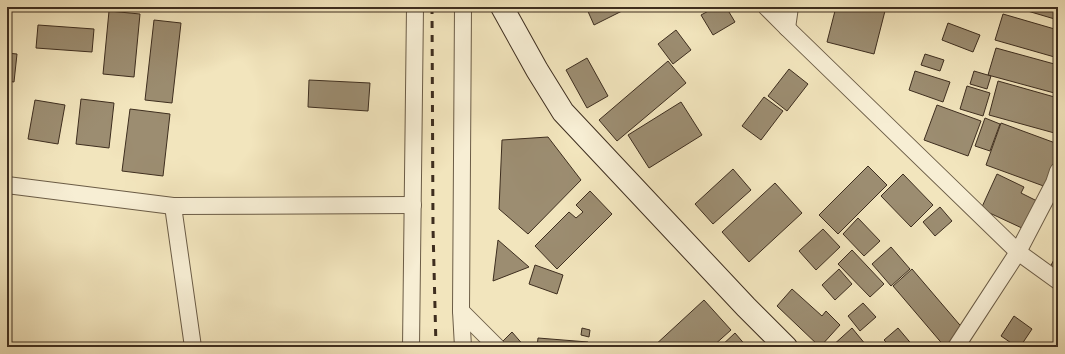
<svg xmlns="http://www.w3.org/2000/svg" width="1065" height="354" font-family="'IM FELL English',serif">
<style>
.building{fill:#9c8d71;stroke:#3e2e1f}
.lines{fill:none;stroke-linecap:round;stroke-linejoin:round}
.minor-casing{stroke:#6b5c46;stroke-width:18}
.secondary-casing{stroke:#3e2e1f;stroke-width:24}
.minor{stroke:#f7eed4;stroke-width:16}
.secondary{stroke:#f7eed4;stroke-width:22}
.rail{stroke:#3e2e1f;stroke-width:3;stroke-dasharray:7 7;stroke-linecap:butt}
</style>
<rect width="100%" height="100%" fill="#f2e5bd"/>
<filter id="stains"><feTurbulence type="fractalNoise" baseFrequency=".005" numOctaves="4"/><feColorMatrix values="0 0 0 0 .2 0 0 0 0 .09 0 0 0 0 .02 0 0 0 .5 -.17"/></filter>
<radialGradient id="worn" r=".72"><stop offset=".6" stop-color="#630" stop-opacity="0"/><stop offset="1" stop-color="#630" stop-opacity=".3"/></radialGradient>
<g class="building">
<path d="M586,7H630L594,25Z"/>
<path d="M716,7H726L735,22L713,35L701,15Z"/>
<path d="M836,7H886L874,54L827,42Z"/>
<path d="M1014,7H1058V20Z"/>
<path d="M109,11L140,14L134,77L103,74Z"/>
<path d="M1003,14L1058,30V58L995,40Z"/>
<path d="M154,20L181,23L172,103L145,100Z"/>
<path d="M948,23L980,35L973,52L942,40Z"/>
<path d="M38,25L94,29L92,52L36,48Z"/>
<path d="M676,30L691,50L673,64L658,44Z"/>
<path d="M996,48L1058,65V94L988,75Z"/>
<path d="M7,53L17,54L14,82L7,81Z"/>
<path d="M925,54L944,60L940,71L921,65Z"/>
<path d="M587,58L608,96L587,108L566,70Z"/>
<path d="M668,61L686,83L617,141L599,120Z"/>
<path d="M789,69L808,84L787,111L768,96Z"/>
<path d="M915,71L950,82L943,102L909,90Z"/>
<path d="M974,71L991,76L987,89L970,84Z"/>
<path d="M309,80L370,83L368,111L308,107Z"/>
<path d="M998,81L1058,98V134L989,115Z"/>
<path d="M967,86L990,93L983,116L960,109Z"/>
<path d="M764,97L783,111L761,140L742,126Z"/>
<path d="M81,99L114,103L109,148L76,144Z"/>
<path d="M35,100L65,105L58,144L28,139Z"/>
<path d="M681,102L702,135L649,168L628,135Z"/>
<path d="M937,105L981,121L968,156L924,140Z"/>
<path d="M130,109L170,114L163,176L122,171Z"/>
<path d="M985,118L1000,124L990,151L975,146Z"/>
<path d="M1001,123L1058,144V162L1049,188L986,165Z"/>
<path d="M548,137L581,180L528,234L499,209L502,140Z"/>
<path d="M868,166L887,185L838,234L819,215Z"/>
<path d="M733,169L751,190L713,224L695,204Z"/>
<path d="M903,174L933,205L911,227L881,196Z"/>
<path d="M997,174L1024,187L1021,193L1037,201L1024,229L981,209Z"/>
<path d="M775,183L802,213L749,262L722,232Z"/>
<path d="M590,191L612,214L557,269L535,246L569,212L576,218L583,212L576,205Z"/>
<path d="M940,207L952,221L935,236L923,222Z"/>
<path d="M858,218L880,241L864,256L843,234Z"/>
<path d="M823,229L840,247L816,270L799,251Z"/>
<path d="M1058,233V246L1054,245Z"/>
<path d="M498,240L529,267L493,281Z"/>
<path d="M891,247L910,269L891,286L872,264Z"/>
<path d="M852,250L884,284L870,297L838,264Z"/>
<path d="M1058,252V276L1048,271Z"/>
<path d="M535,265L563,275L557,294L529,284Z"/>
<path d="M839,269L852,284L835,300L822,285Z"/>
<path d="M912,269L965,331L946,347H945L893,286Z"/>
<path d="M792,289L822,316L826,311L840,325L820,347L777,306Z"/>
<path d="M704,300L731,330L712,347H653Z"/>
<path d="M863,303L876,317L860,331L848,316Z"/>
<path d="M1014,316L1032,329L1020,347H1017L1001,336Z"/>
<path d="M582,328L590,330L589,337L581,335Z"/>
<path d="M852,328L866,345L864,347H831Z"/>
<path d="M898,328L914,347H891L884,340Z"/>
<path d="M512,332L525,347H506L502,342Z"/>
<path d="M735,333L747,347H720Z"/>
<path d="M538,338L588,342V347H537Z"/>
</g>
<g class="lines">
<defs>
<g id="minor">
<path d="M766,7L787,28L1018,252L1058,281"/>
<path d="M787,28L790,7"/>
<path d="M7,185L173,206L413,205"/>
<path d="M173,206L193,347"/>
<path d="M461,311L497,347"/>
<path d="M411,347L415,7"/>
<path d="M463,347L461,311L463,7"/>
<path d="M956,347L1018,252L1054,183L1058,171"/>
</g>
<path id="secondary" d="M502,7L537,70L563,112L746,307L786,347"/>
</defs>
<use href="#minor" class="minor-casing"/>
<use href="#secondary" class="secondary-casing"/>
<use href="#minor" class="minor"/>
<use href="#secondary" class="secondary"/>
<path class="rail" d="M432,7L433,228L436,347"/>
</g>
<rect width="1065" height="354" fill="none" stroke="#f2e5bd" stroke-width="24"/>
<rect x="8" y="8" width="1049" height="338" fill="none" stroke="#3e2e1f" stroke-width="2"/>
<rect x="12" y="12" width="1041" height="330" fill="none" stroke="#3e2e1f"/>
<rect width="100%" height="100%" filter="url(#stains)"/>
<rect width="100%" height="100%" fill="url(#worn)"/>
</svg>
